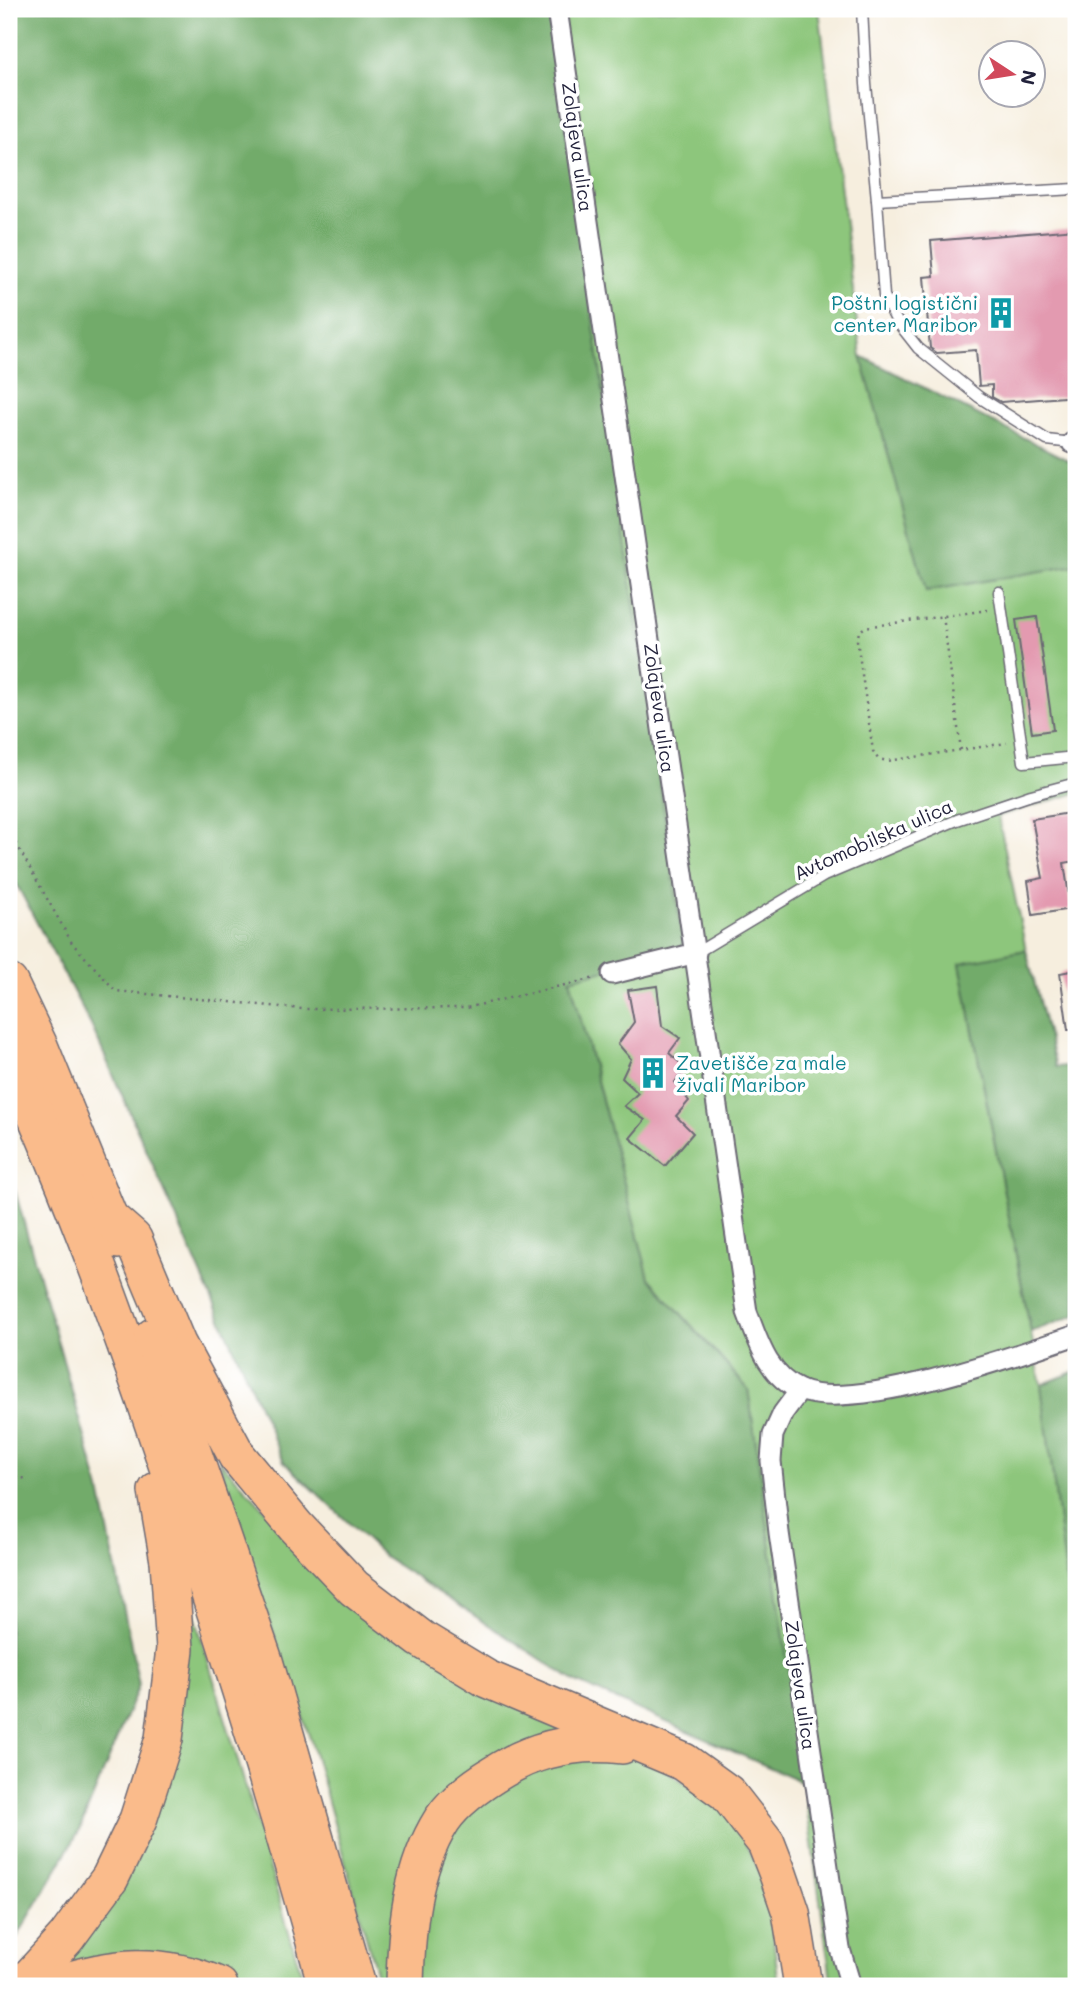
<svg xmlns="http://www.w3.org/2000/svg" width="1085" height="1995" font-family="Mali,sans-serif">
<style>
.green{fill:#8dc67b;stroke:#58745b;stroke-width:2}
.forest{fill:#72ab6b;stroke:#4a6653;stroke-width:2}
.building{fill:#e39ab0}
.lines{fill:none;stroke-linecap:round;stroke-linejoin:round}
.lane-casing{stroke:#6c6974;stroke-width:13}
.street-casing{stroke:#6c6974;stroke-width:23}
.highway-casing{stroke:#6c6974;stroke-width:40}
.path{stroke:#6c6974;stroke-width:2.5;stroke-dasharray:2 5;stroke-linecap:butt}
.lane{stroke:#fff;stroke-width:10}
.street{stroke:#fff;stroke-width:19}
.highway{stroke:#fabb8b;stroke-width:37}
.labels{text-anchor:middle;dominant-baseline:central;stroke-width:7;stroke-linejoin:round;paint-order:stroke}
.street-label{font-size:19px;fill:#22223b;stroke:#fff}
.culture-label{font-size:19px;fill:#0d838f;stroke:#fff;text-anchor:end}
</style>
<rect width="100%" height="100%" fill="#fff"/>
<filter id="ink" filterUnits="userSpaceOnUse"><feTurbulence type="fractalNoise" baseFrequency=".0143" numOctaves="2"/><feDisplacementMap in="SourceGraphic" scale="14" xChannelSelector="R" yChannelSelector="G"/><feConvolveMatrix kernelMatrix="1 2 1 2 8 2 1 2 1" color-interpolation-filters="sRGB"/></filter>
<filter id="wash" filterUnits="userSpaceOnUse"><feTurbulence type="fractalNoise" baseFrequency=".00686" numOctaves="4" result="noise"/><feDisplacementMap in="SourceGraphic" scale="28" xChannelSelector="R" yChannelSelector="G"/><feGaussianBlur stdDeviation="1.57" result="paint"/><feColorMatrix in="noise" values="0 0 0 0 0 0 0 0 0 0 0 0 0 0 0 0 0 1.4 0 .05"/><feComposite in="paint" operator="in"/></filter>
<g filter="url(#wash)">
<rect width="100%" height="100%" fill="#f6eede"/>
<g class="green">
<path d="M548,9H819L861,356L926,591L1076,565V793L998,816L1026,950L960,964L1041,1385L1076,1652V1986H832L748,1389L649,1278L570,978L683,950Z"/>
<path d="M219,1460L309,1557L600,1737L445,1802L398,1986H380L311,1741L240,1536Z"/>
<path d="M176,1543L196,1620L305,1986H239L187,1964L37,1982L134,1847Z"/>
<path d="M546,1755L646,1757L729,1812L767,1885L779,1986H414L420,1900L465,1804Z"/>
</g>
<g class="forest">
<path d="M9,9H548L684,950L570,979L649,1278L748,1389L805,1783L576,1682L386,1558L284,1462L92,1027L9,870Z"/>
<path d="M861,356L1076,464V565L926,591Z"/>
<path d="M1026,950L1056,1067L1076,1065V1315L1031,1332L960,963Z"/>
<path d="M9,1170L100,1490L139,1685L78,1833L9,1951Z"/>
<path d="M1076,1371V1652L1041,1385Z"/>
</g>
<g id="blocks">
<g class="building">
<path d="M1076,229V396L1001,402L992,397V385L979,386L976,350L937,353L930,348L924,277L934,276L931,241Z"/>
<path d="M1037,617L1053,730L1032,733L1016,620Z"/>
<path d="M1076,812V861L1064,863L1071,909L1033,915L1028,881L1043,878L1032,819Z"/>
<path d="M1076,970V1030H1068L1060,973Z"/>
<path d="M657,986L662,1026L680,1038L669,1053L686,1068L675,1082L689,1101L676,1116L693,1133L665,1166L630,1138L645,1120L624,1106L638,1093L622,1078L631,1059L618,1044L634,1022L628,990Z"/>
</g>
</g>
</g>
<g filter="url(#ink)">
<use href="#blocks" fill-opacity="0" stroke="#6c6974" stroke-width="2"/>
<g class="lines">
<defs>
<g id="lane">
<path d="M862,9L866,84L877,200L1076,189"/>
<path d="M877,200L884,296L896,320L918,348L979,397L1047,440L1072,443"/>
<path d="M999,592L1024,762L1076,757"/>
<path d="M696,953L824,876L957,820L1031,795L1076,783"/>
</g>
<g id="street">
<path d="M557,9L747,1312C758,1341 768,1376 800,1390C853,1413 1018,1355 1076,1335"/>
<path d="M1072,443L1076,442"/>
<path d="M612,974L696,953"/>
<path d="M800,1390L783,1413L773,1435L771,1461L779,1533L840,1949L851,1986"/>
</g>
<g id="highway">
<path d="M9,983L39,1046L118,1240"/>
<path d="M9,1055C80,1209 136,1369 189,1530C239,1681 286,1833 327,1986"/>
<path d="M109,1218L133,1239L177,1344L237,1456L296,1527L354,1588L421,1639L487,1679L684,1762L727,1793L766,1843L778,1874L791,1912L803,1986"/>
<path d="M153,1337L264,1661L357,1986"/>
<path d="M22,1986L66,1938L110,1878L138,1820L164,1739L175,1649L169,1561L157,1491"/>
<path d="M53,1986C112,1965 161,1961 219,1986"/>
<path d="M405,1986C406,1930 411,1869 442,1820C457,1798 481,1782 503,1769C540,1747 580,1740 622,1745"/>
</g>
</defs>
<use href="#lane" class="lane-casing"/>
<use href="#street" class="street-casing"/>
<use href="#highway" class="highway-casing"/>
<g class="path">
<path d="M988,610L865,627L859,632L857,640L873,751L878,759L888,761L1007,743"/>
<path d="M943,616L961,750"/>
<path d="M9,831L72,943L116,991L302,1009L466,1008L595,978"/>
<path d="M9,1475L27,1479"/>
</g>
<use href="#lane" class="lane"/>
<use href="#street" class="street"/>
<use href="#highway" class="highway"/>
</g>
</g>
<defs>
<symbol id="building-bare" viewBox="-9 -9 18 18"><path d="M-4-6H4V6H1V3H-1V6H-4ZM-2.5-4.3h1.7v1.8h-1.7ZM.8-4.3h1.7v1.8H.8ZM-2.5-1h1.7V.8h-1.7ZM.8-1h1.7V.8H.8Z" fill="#0f9aa8" stroke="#fff" stroke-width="2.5" paint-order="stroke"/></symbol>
</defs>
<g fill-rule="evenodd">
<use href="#building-bare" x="979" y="291" width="44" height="44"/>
<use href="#building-bare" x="631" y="1051" width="44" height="44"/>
</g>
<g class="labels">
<g class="street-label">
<text transform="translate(578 147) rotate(82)">Zolajeva ulica</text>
<text transform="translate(660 708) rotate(82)">Zolajeva ulica</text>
<text transform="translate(873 839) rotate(-24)">Avtomobilska ulica</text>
<text transform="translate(801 1685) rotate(82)">Zolajeva ulica</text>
</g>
<g class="culture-label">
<text x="978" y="302">Poštni logistični<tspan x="978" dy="22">center Maribor</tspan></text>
<text x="676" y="1062" text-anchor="start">Zavetišče za male<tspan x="676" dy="22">živali Maribor</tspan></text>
</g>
</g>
<rect width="1085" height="1995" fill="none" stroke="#fff" stroke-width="35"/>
<g transform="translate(1012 74) rotate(102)"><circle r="33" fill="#ffffff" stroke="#a7a7b1" stroke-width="2"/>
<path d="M0-5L12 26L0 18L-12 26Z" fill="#d1495b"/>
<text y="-10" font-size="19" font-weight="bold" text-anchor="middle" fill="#22223b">N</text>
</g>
</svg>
